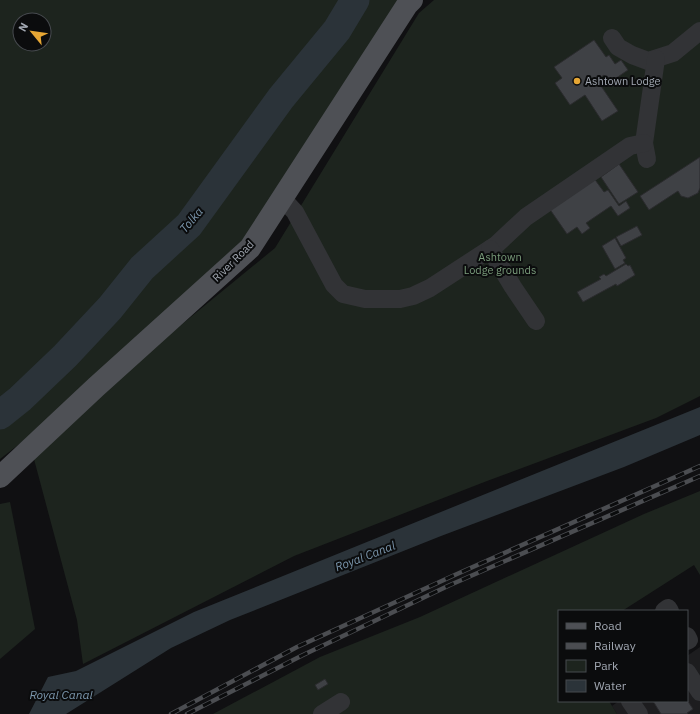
<svg xmlns="http://www.w3.org/2000/svg" width="700" height="714" font-family="'IBM Plex Sans',sans-serif">
<style>
.built{fill:#1d1d1f}
.green{fill:#1d241e;fill-rule:evenodd}
.water{fill:#2b3339}
.lines{fill:none;stroke-linecap:round;stroke-linejoin:round}
.river{stroke:#2b3339;stroke-width:29}
.building{fill:#3f4145;stroke:#2b2b2e}
.minor{stroke:#323336;stroke-width:18}
.major{stroke:#4e5055;stroke-width:22}
.rail-casing{stroke:#4b4d51;stroke-width:4.5}
.rail{stroke:#0b0c0d;stroke-width:3;stroke-dasharray:9;stroke-linecap:butt}
.poi-dot{fill:#e6a634;stroke:#0b0c0d;stroke-width:1.5}
.labels{text-anchor:middle;dominant-baseline:central;stroke-width:4;stroke-linejoin:round;paint-order:stroke}
.poi-label{font-size:11px;fill:#a2a8b2;stroke:#0b0c0d;text-anchor:start}
.park-label{font-size:11px;fill:#7a9c7b;stroke:#0b0c0d}
.street-label{font-size:11px;fill:#a2a8b2;stroke:#0b0c0d}
.water-label{font-size:12px;font-style:italic;fill:#7b96ac;stroke:#0b0c0d}
</style>
<rect width="100%" height="100%" fill="#101012"/>
<path class="built" d="M700,647V714H617L612,706L619,701H687V656Z"/>
<g class="green">
<path d="M0,0H401L243,241L22,442L0,459ZM20,20H44V44H20Z"/>
<path d="M434,0H700V396L656,418L487,481L294,556L83,664L77,620L31,448L275,248L419,13Z"/>
<path d="M700,491V575L694,565L622,611H559V701H609L617,714H213L320,657L420,617L644,514Z"/>
<path d="M10,502L35,629L0,659V504Z"/>
</g>
<path class="water" d="M700,407V435L624,467L441,536L230,620L171,648L66,714H29L48,677L76,671L194,612Z"/>
<g class="lines">
<path class="river" d="M0,415L20,399L65,356L110,308L142,268L189,225L281,98L337,30L355,0"/>
</g>
<g class="building">
<path d="M594,40L606,57L609,55L615,64L621,60L628,70L609,83L604,75L597,80L618,111L602,121L585,95L570,105L555,83L562,78L554,67Z"/>
<path d="M700,157V188L698,193L688,198L681,196L678,191L649,210L640,196Z"/>
<path d="M619,164L638,192L619,204L601,177Z"/>
<path d="M593,177L604,192L608,190L619,206L626,201L630,208L618,216L611,206L586,223L590,228L582,234L577,227L567,234L549,208Z"/>
<path d="M637,226L642,235L621,246L616,237Z"/>
<path d="M615,238L626,258L623,260L625,263L615,269L602,246Z"/>
<path d="M626,264L628,266L630,265L635,275L617,286L616,284L583,302L577,292L601,279L599,277L604,274L606,276Z"/>
<path d="M325,679L328,684L318,690L315,685Z"/>
<path d="M687,700L693,709L687,713L688,714H661L653,701Z"/>
</g>
<g class="lines">
<g class="minor">
<path d="M612,38L618,47L632,55L648,61L673,53L700,31"/>
<path d="M647,159L644,143L656,59"/>
<path d="M282,198L295,212L334,285L343,294L365,299H400L413,296L430,288L496,245L526,217L630,146L644,143"/>
<path d="M490,249L513,287L536,321"/>
<path d="M664,611L668,608L670,611"/>
<path d="M687,636L689,640L687,641"/>
<path d="M687,672L700,692"/>
<path d="M630,701L639,714"/>
<path d="M322,714L341,702"/>
</g>
<path class="major" d="M0,477L96,387L250,248L407,5L412,0"/>
<defs>
<g id="rail">
<path d="M171,714L297,647L457,574L700,466"/>
<path d="M187,714L303,655L450,585L700,476"/>
</g>
</defs>
<use href="#rail" class="rail-casing"/>
<use href="#rail" class="rail"/>
</g>
<circle class="poi-dot" cx="577" cy="81" r="4"/>
<g class="labels">
<g class="poi-label">
<text x="585" y="81">Ashtown Lodge</text>
</g>
<g class="park-label">
<text x="500" y="257">Ashtown<tspan x="500" dy="13">Lodge grounds</tspan></text>
</g>
<g class="street-label">
<text transform="translate(233 261) rotate(-45)">River Road</text>
</g>
<g class="water-label">
<text transform="translate(191 220) rotate(-50)">Tolka</text>
<text transform="translate(365 556) rotate(-21)">Royal Canal</text>
<text x="61" y="694">Royal Canal</text>
</g>
</g>
<rect x="558" y="610" width="130" height="92" fill="#0b0c0d" stroke="#474a4f"/>
<rect x="566" y="623" width="20" height="6" fill="#4e5055" stroke="#474a4f"/>
<text x="594" y="630" font-size="12" fill="#a2a8b2">Road</text>
<rect x="566" y="643" width="20" height="6" fill="#4b4d51" stroke="#474a4f"/>
<text x="594" y="650" font-size="12" fill="#a2a8b2">Railway</text>
<rect x="566" y="660" width="20" height="12" fill="#1d241e" stroke="#474a4f"/>
<text x="594" y="670" font-size="12" fill="#a2a8b2">Park</text>
<rect x="566" y="680" width="20" height="12" fill="#2b3339" stroke="#474a4f"/>
<text x="594" y="690" font-size="12" fill="#a2a8b2">Water</text>
<g transform="translate(32 32) rotate(299)"><circle r="19" fill="#0b0c0d" stroke="#474a4f"/>
<path d="M0-3L7 15L0 10L-7 15Z" fill="#e6a634"/>
<text y="-6" font-size="11" font-weight="bold" text-anchor="middle" fill="#a2a8b2">N</text>
</g>
</svg>
